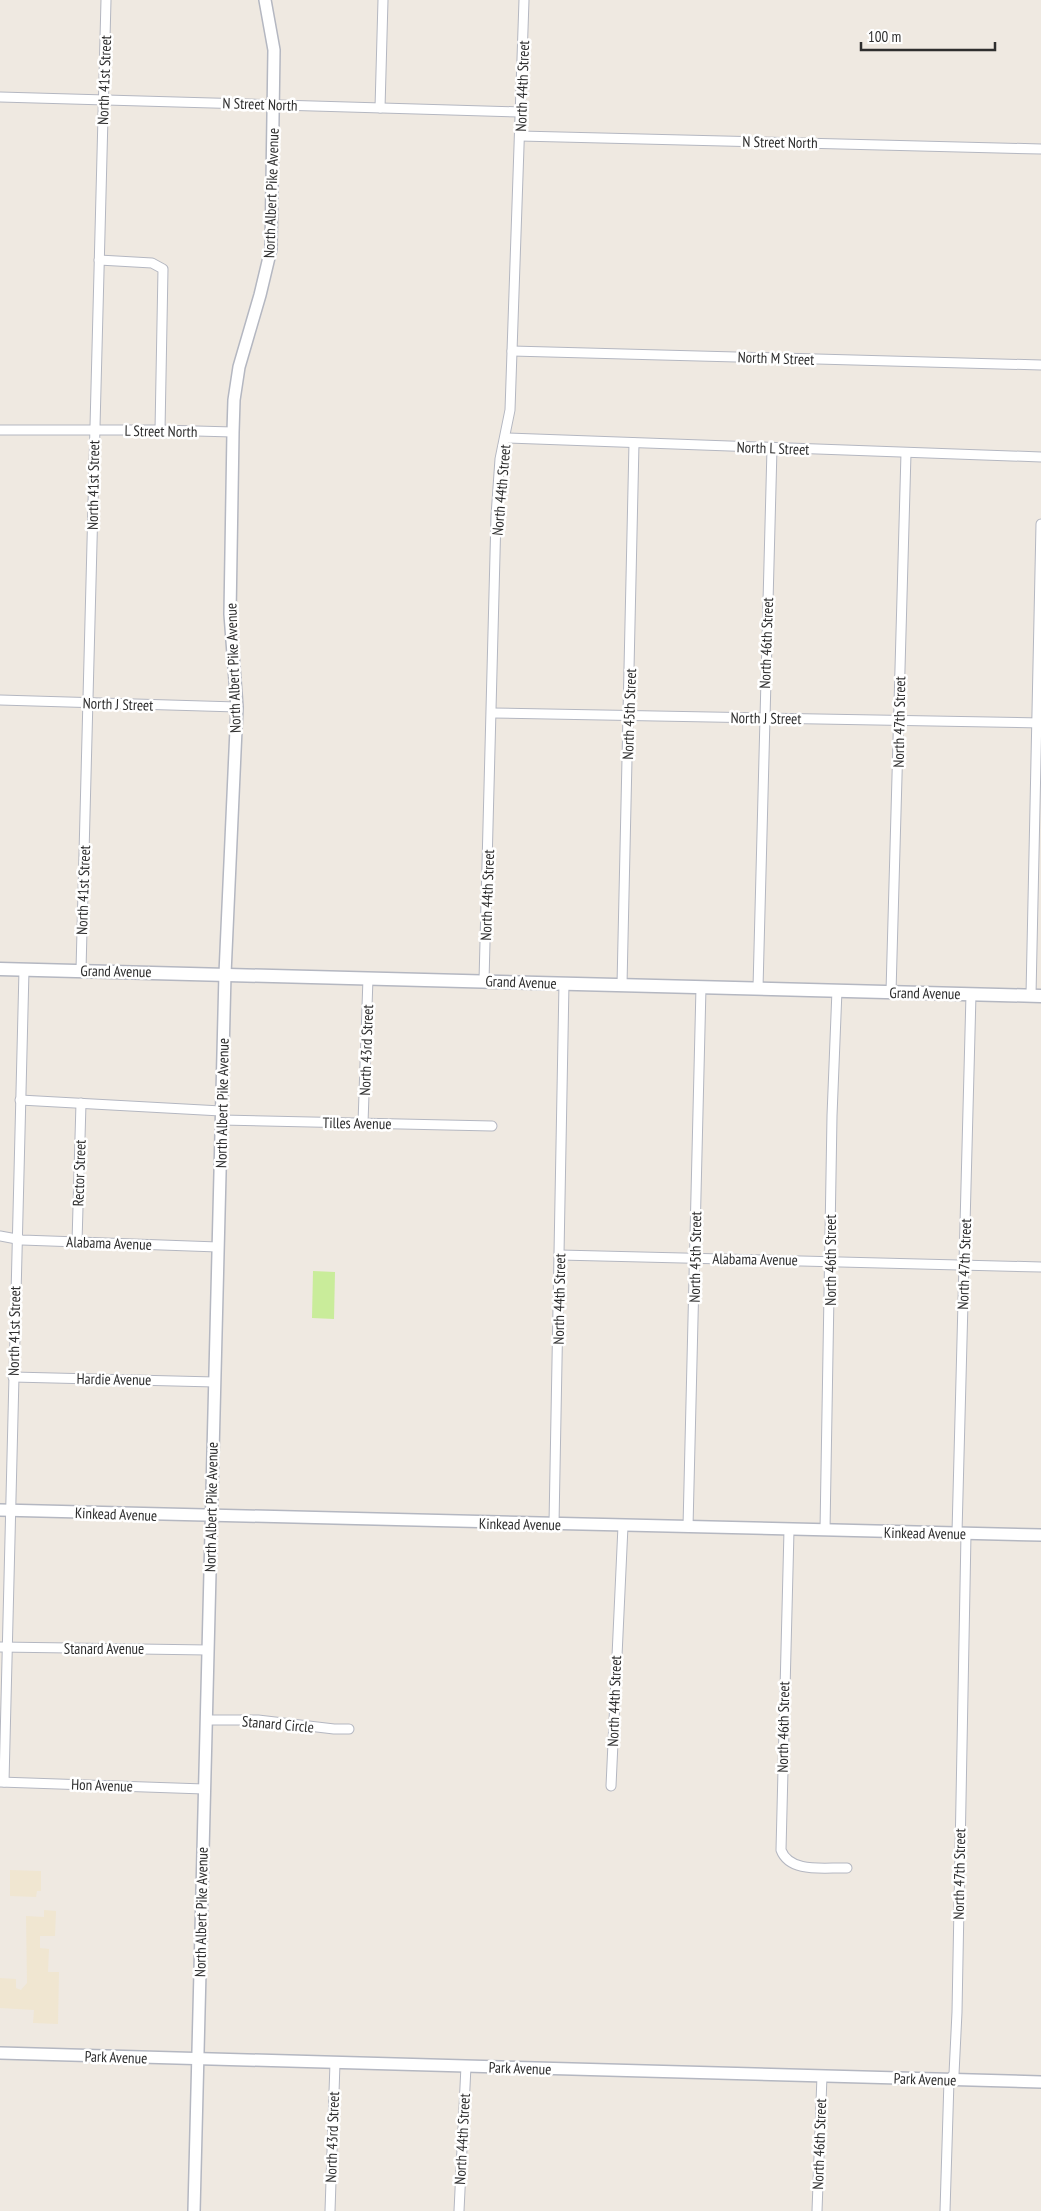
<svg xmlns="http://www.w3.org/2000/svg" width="1041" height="2211" font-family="'PT Sans Narrow',sans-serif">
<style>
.education{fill:#f0e6d1}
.pitch{fill:#c9ec9a}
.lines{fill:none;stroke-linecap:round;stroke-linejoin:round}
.minor-casing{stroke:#b4b7c1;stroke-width:11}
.tertiary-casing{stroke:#b4b7c1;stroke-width:14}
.secondary-casing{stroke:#b4b7c1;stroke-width:15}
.minor{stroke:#fff;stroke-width:9}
.tertiary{stroke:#fff;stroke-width:11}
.secondary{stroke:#fff;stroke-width:12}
.labels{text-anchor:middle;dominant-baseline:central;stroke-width:5;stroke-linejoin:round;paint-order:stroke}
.street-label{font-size:15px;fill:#2e2e2e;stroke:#fff}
</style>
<rect width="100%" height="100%" fill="#efe9e1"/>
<g class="education">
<path d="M10,1870L41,1871V1891H37L36,1897L10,1896Z"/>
<path d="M44,1910L56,1911L55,1936H40V1948L49,1949L48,1972H59L58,2024L33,2023L34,2010L0,2008V1978L16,1979V1988L21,1990L27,1983L26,1916L44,1917Z"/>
</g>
<path class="pitch" d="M313,1271L335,1272L334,1319L312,1318Z"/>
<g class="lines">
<defs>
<g id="minor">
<path d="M0,97L521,112"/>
<path d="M380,108L383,0"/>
<path d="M520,136L1041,149"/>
<path d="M99,260L152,263L163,269L160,430"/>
<path d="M512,351L1041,365"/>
<path d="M0,430H160L233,432"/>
<path d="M505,438L1041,457"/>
<path d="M0,700L237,707"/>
<path d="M492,713L1041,723"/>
<path d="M81,970L106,0"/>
<path d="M484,981L496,516L500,459L510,410L524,0"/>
<path d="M622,985L634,443"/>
<path d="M758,988L772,448"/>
<path d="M891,992L906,453"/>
<path d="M1031,995L1041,524"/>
<path d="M20,1100L221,1111"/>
<path d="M221,1120L492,1126"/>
<path d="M363,1123L368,978"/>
<path d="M0,1236L22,1240L218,1247"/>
<path d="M77,1242L81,1103"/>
<path d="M560,1255L1041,1267"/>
<path d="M13,1377L215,1382"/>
<path d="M554,1524L564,983"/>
<path d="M688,1527L701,987"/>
<path d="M789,1530L781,1850C790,1874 826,1867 847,1868"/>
<path d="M825,1530L832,1116L837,990"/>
<path d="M957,1533L971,994"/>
<path d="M0,1647L208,1650"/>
<path d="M206,1720H258L334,1729H349"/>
<path d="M0,1782L204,1789"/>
<path d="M4,1782L24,970"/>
<path d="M611,1786L623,1526"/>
<path d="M330,2211L335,2063"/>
<path d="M459,2211L466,2066"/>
<path d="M817,2211L822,2076"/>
<path d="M945,2211L949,2080L954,2074L957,2012L966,1534"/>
</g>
<g id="tertiary">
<path d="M0,1510L1041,1535"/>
<path d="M0,2053L1041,2082"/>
<path d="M194,2211L225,974L237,707L230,614L233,432L234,400L239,367L260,295L271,249L274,50L265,0"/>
</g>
<path id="secondary" d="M0,969L1041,996"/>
</defs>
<use href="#minor" class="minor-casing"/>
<use href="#tertiary" class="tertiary-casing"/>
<use href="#secondary" class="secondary-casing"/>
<use href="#minor" class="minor"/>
<use href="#tertiary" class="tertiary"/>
<use href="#secondary" class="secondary"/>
</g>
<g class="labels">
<g class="street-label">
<text transform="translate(104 80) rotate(-88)">North 41st Street</text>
<text transform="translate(522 86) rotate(-88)">North 44th Street</text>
<text transform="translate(260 104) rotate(2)">N Street North</text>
<text transform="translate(780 142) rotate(1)">N Street North</text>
<text transform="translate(271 193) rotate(-88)">North Albert Pike Avenue</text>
<text transform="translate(776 358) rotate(2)">North M Street</text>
<text transform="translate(161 431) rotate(1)">L Street North</text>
<text transform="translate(773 448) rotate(2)">North L Street</text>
<text transform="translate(93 485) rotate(-89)">North 41st Street</text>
<text transform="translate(501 490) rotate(-85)">North 44th Street</text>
<text transform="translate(766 643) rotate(-88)">North 46th Street</text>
<text transform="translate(233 668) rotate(-92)">North Albert Pike Avenue</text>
<text transform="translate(118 704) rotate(2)">North J Street</text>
<text transform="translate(629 714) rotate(-88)">North 45th Street</text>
<text transform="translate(766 718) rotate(1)">North J Street</text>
<text transform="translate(899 722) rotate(-89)">North 47th Street</text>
<text transform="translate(83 890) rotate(-88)">North 41st Street</text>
<text transform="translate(487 895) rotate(-88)">North 44th Street</text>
<text transform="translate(116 971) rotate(1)">Grand Avenue</text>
<text transform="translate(521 982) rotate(2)">Grand Avenue</text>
<text transform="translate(925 993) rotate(1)">Grand Avenue</text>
<text transform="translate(366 1050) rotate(-88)">North 43rd Street</text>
<text transform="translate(222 1103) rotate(-89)">North Albert Pike Avenue</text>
<text transform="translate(357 1123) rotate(1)">Tilles Avenue</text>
<text transform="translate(79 1173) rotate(-88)">Rector Street</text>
<text transform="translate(109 1243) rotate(2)">Alabama Avenue</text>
<text transform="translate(695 1257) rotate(-89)">North 45th Street</text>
<text transform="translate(755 1259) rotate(1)">Alabama Avenue</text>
<text transform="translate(830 1260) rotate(-90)">North 46th Street</text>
<text transform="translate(964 1264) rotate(-88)">North 47th Street</text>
<text transform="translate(559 1299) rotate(-89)">North 44th Street</text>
<text transform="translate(14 1331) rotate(-89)">North 41st Street</text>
<text transform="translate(114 1379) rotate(1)">Hardie Avenue</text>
<text transform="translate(211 1507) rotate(-89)">North Albert Pike Avenue</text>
<text transform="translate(116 1514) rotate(2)">Kinkead Avenue</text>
<text transform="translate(520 1524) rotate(1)">Kinkead Avenue</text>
<text transform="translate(925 1533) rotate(1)">Kinkead Avenue</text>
<text x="104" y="1648">Stanard Avenue</text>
<text transform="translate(614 1701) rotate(-88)">North 44th Street</text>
<text transform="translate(278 1724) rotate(5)">Stanard Circle</text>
<text transform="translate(783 1727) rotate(-89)">North 46th Street</text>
<text transform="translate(102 1785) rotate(2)">Hon Avenue</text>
<text transform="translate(959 1874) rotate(-89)">North 47th Street</text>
<text transform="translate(201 1912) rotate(-89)">North Albert Pike Avenue</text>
<text transform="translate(116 2057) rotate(2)">Park Avenue</text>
<text transform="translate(520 2068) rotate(2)">Park Avenue</text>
<text transform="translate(925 2079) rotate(2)">Park Avenue</text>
<text transform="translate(332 2137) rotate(-88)">North 43rd Street</text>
<text transform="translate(462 2139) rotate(-87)">North 44th Street</text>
<text transform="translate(819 2144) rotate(-88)">North 46th Street</text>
</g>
</g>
<path d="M861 42v8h134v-8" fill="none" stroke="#2e2e2e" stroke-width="2.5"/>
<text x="868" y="42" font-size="15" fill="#2e2e2e" stroke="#ffffff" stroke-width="4" paint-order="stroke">100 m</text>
</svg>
